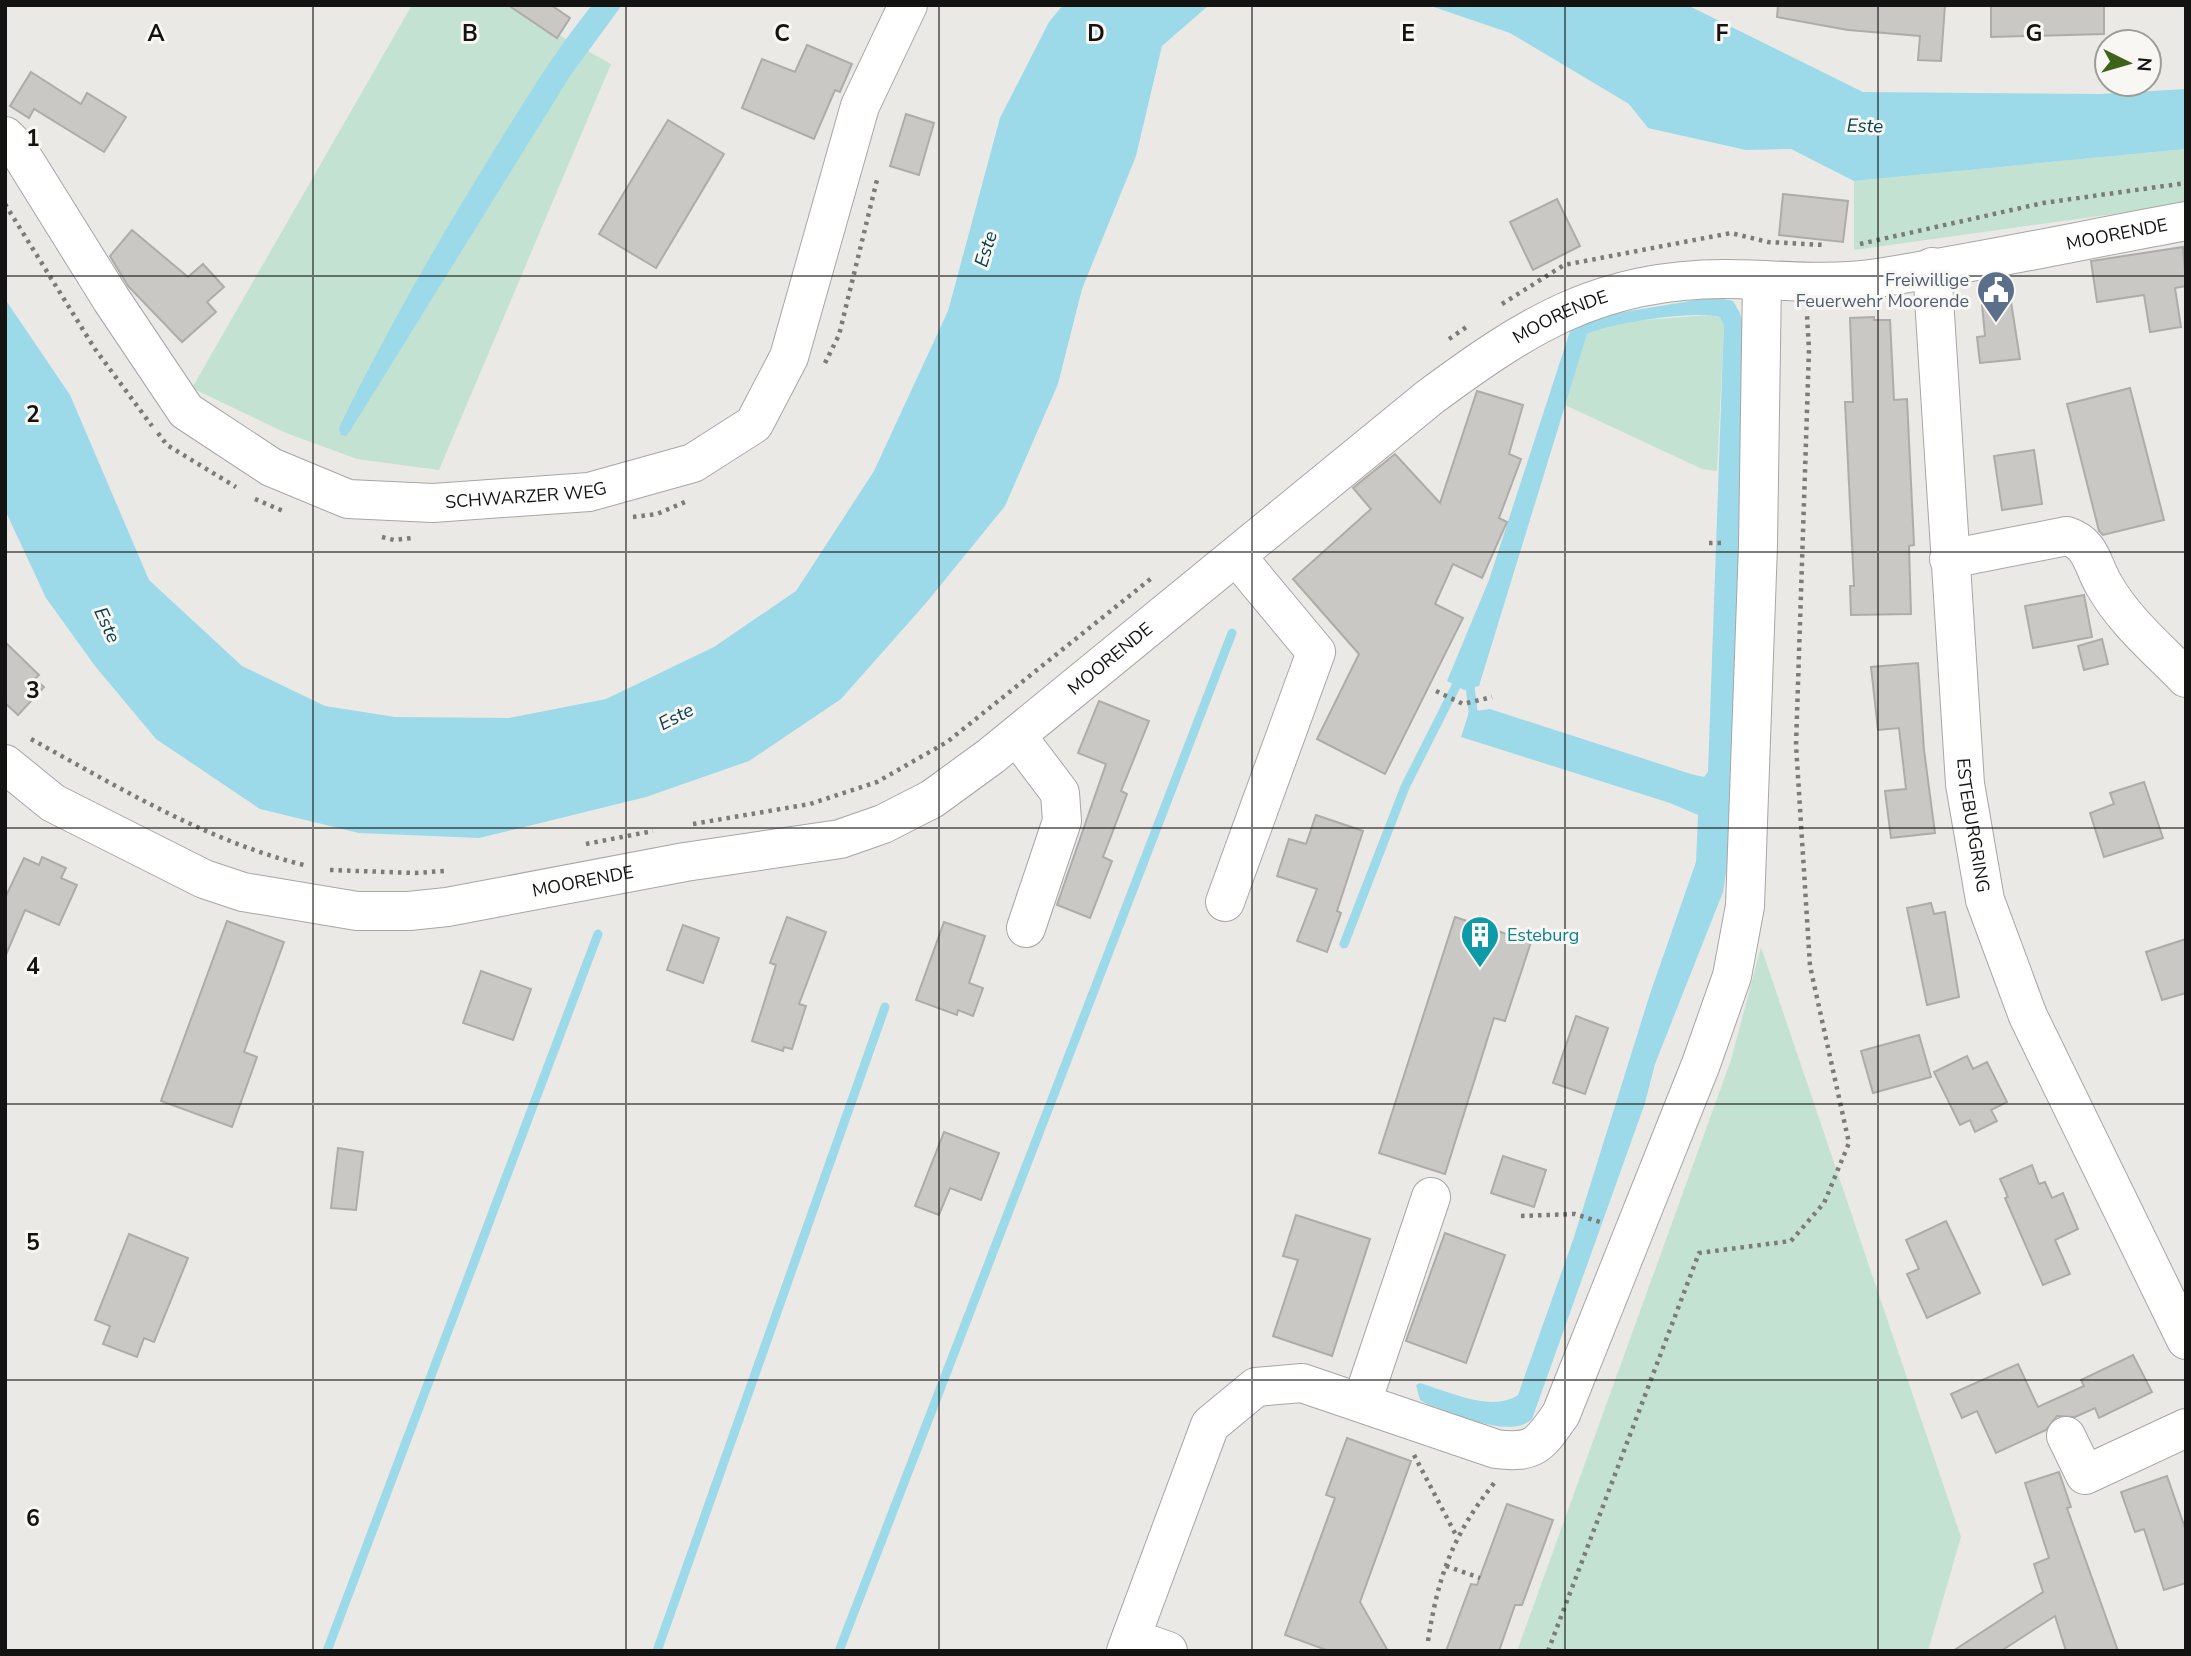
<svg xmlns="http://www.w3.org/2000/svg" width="2191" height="1656" font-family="'Nunito Sans',sans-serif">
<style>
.green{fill:#c3e2d1}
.water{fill:#9cd9e9}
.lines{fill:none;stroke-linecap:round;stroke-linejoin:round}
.stream{stroke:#9cd9e9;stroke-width:9}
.building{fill:#cac8c5;stroke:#aeaca9;stroke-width:2}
.minor-casing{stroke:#a8a6a3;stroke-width:40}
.path{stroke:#7c7b79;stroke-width:4.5;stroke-dasharray:3.5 5;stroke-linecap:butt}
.minor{stroke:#fff;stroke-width:38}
.grid{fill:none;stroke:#131312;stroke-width:2;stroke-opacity:0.55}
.labels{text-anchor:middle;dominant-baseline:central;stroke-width:6;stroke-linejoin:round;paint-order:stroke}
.street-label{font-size:18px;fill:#131312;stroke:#f8f7f3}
.service-label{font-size:18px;fill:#4e5e75;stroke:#f8f7f3;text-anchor:end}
.culture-label{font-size:18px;fill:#0d838f;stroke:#f8f7f3;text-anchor:start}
.water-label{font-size:19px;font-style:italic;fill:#08404c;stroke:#f8f7f3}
.grid-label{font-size:23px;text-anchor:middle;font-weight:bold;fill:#131312;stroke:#f8f7f3;stroke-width:6;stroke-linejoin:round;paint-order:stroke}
</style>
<rect width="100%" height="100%" fill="#ebe9e6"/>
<g class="green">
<path d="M412,5H505L611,64L439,470L357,459L286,433L192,388Z"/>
<path d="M2186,149V204L1854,250V181Z"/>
<path d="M1709,315L1720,317L1724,326L1717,471L1702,469L1565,405L1587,334L1606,323Z"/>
<path d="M1761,947L1961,1537L1928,1651H1517L1731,1060Z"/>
</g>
<g class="water">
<path d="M592,5H622L570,76L350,431L346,436L341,435L339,428C385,333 438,241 493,152C524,102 555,51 592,5Z"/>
<path d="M1063,5H1209L1162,46L1136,156L1082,289L1058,384L1005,506L926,603L841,699L749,761L646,797L479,838L359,833L260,809L156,739L95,666L46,598L5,510V299L70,395L149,580L242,666L325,706L395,717L509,718L606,699L714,647L796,591L874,471L948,311L1000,118L1049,22Z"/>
<path d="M1428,5H1687L1863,92L2100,94L2186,89V149L1854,181L1791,149L1746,150L1648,128L1629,104L1510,33Z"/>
<path d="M1714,297L1733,301L1740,313L1750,354L1727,866L1723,892L1655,1064L1645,1103L1532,1419C1510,1440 1454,1413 1429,1405L1420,1400L1416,1385L1420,1383C1447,1391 1492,1413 1518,1395L1574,1237L1650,994L1696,862L1698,815L1670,803L1461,737L1469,712L1490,709L1691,774L1704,777L1708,772L1723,349L1724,326L1720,317C1695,310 1610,323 1587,334L1479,686L1464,690L1447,681L1489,580L1570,331L1600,316Z"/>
</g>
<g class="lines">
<g class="stream">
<path d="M1469,678L1474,720"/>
<path d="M1344,944L1405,787L1461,676"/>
<path d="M327,1651L598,934"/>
<path d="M657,1651L885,1007"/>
<path d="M839,1651L1232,633"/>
</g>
</g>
<g class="building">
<path d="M508,5H551L570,18L557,38Z"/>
<path d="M1778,5H1945L1941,61L1918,60L1920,36L1848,30L1777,17Z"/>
<path d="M1991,5H2104V34L1991,37Z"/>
<path d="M807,45L852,64L840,92L835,90L814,139L742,108L762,59L795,72Z"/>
<path d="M31,72L81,104L87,93L126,117L104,152L34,109L29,118L10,106Z"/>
<path d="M906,114L934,123L919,175L890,166Z"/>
<path d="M668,120L724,154L656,268L599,234Z"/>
<path d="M1783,194L1848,201L1843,242L1779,235Z"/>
<path d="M1557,199L1580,246L1533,270L1510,222Z"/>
<path d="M132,230L188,277L203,264L224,287L207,302L216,312L182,342L128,286L110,256Z"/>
<path d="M2183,247L2186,286L2175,288L2181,327L2150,332L2144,295L2097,302L2091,261Z"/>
<path d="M2011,302L2020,359L1980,363L1977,337L1985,336L1982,305Z"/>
<path d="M1874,317V320H1890L1894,400L1907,399L1914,545L1909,546L1911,614L1851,615L1850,586H1854L1845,402H1853L1850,318Z"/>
<path d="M2130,388L2164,520L2103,535L2099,531L2067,404Z"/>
<path d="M1477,391L1523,405L1509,454L1521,459L1499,518L1507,522L1482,578L1453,564L1435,604L1463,618L1385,774L1317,739L1359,654L1293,579L1371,509L1353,488L1395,454L1440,503Z"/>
<path d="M2034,450L2042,504L2002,510L1994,456Z"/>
<path d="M2084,595L2092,637L2033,648L2025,606Z"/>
<path d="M2102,639L2108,664L2084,670L2078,646Z"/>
<path d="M5,642L39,675L35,679L44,687L18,715L5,703Z"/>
<path d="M1918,663L1924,750L1935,833L1891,838L1885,791L1906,789L1899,728L1878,730L1871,667Z"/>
<path d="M1099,701L1149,721L1121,791L1127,794L1103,857L1112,861L1090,918L1057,905L1106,764L1078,753Z"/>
<path d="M2144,782L2163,838L2104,857L2090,813L2114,804L2110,793Z"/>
<path d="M1316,815L1363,831L1337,911L1341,913L1327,952L1297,941L1317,889L1277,876L1289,839L1306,844Z"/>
<path d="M42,857L66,868L61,878L77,885L59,925L25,910L5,957V898L24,858L39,865Z"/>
<path d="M1931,903L1934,914L1945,912L1959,997L1927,1005L1907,908Z"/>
<path d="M787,917L826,932L799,1004L806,1006L792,1049L784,1047L783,1051L752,1041L776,965L770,963Z"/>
<path d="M1455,917L1531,942L1505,1021L1494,1018L1445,1174L1379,1153Z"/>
<path d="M227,921L284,942L244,1052L257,1057L232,1127L161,1101Z"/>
<path d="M944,922L985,936L969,983L983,988L973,1016L958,1010L957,1015L916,1000Z"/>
<path d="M683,925L719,938L703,983L667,970Z"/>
<path d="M2186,939V993L2162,1000L2146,952Z"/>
<path d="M481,971L531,989L513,1040L463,1023Z"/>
<path d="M1576,1016L1608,1028L1585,1094L1553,1083Z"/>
<path d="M1919,1035L1931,1077L1873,1093L1861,1051Z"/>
<path d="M1967,1056L1973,1069L1987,1062L2007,1102L1991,1110L1997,1121L1975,1132L1970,1120L1960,1125L1934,1072Z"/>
<path d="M944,1132L999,1153L981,1200L950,1188L939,1215L915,1206Z"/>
<path d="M338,1148L363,1152L356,1210L331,1208Z"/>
<path d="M1503,1156L1546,1170L1534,1207L1491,1193Z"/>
<path d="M2032,1165L2039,1184L2045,1182L2052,1198L2063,1193L2078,1229L2055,1240L2070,1274L2043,1285L2005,1198L2008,1197L2000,1179Z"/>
<path d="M1296,1215L1370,1239L1332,1356L1273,1336L1298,1260L1283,1256Z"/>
<path d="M1946,1221L1980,1293L1927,1318L1907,1274L1919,1269L1906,1240Z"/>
<path d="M1445,1233L1505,1255L1466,1363L1406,1341Z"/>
<path d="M129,1234L188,1258L154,1342L144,1338L137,1357L103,1344L110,1326L95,1320Z"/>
<path d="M2133,1355L2152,1392L2099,1418L2095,1408L2075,1417L2057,1416L2046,1430L1996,1453L1977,1411L1962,1418L1951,1394L2018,1364L2038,1407L2084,1386L2081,1380Z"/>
<path d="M1347,1438L1411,1461L1360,1602L1388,1651H1329L1285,1635L1335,1498L1326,1495Z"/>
<path d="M2059,1472L2071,1507L2067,1508L2118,1651H2066L2055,1616L2001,1651H1953L2043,1592L2034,1564L2049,1558L2025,1483Z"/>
<path d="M2167,1476L2186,1531V1583L2164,1590L2144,1529L2135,1532L2121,1492Z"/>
<path d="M1507,1504L1553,1520L1522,1605H1515L1499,1651H1446L1471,1584L1477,1585Z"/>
</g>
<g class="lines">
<defs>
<g id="minor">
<path id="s1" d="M5,136L17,148L111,299L186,411L271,467L348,499L433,503L589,492L693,463L754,424L789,357L860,106L908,5"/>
<path id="s2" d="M1932,267L1965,784L1985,900L2028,1016L2186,1340"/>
<path d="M1949,559L2067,536C2092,544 2092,565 2104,585C2125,622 2157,648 2186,678"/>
<path d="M1017,736L1060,793L1062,821L1026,928"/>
<path id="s3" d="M5,764L53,803L204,879L243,892L357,911H409L447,907L685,862L840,839L883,824L932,799L991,756L1430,397C1526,326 1599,279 1724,279C1775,279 1826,286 1878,278C1981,262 2083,240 2186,221"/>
<path d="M1225,902L1316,652L1237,557"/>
<path d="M1362,1402L1431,1197"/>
<path d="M2066,1436L2085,1475L2186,1428"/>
<path d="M1131,1638L1168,1651"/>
<path d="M1126,1651L1210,1425L1256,1387L1302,1383L1496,1449C1535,1454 1540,1444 1561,1414L1701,1064L1732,976L1745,906L1758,545L1762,280"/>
</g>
</defs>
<use href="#minor" class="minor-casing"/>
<g class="path">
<path d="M5,204L95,349L152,426"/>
<path d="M1860,244L2043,203L2186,183"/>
<path d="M1502,304L1564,265L1731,233L1768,242L1824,245"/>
<path d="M1449,339L1468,326"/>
<path d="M825,363L839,335L877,180"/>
<path d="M158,433L167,445L236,487"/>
<path d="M255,499L283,511"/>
<path d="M633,517L657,514L685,502"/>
<path d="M382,537L394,540L412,538"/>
<path d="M1709,543H1726"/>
<path d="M1436,691L1463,704L1492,697"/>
<path d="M31,739C120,788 208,842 308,866"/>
<path d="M693,824L810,804L877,782L947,742L1153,577"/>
<path d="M586,844L653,831"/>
<path d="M330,870L415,873L444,871"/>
<path d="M1521,1216L1575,1214L1603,1223"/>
<path d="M1414,1455L1457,1537"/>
<path d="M1446,1566L1480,1578"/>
<path d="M1428,1641C1438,1576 1453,1534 1495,1482"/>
<path d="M1548,1651L1699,1253L1791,1241L1824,1203L1849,1143L1810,966L1796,745L1809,350L1807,315"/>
</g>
<use href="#minor" class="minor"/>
</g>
<path class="grid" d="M313,5V1651M626,5V1651M939,5V1651M1252,5V1651M1565,5V1651M1878,5V1651M5,276H2186M5,552H2186M5,828H2186M5,1104H2186M5,1380H2186"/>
<defs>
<symbol id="civic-pin" viewBox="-11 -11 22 30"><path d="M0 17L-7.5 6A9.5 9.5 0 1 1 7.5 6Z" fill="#5c6f8a" stroke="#f8f7f3"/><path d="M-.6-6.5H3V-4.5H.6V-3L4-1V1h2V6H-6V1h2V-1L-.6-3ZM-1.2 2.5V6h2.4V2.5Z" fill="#fff"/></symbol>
<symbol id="building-pin" viewBox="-11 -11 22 30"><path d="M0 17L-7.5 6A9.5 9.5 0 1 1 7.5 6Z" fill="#0f9aa8" stroke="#f8f7f3"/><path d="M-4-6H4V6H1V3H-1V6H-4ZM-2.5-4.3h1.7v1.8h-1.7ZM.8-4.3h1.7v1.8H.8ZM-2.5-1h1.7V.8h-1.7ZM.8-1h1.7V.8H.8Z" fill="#fff"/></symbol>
</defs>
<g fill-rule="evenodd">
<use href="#civic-pin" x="1974" y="268" width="44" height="60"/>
<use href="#building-pin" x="1458" y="913" width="44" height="60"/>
</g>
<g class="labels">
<g class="street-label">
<text stroke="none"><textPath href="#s3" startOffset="2338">MOORENDE</textPath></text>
<text stroke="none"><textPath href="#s3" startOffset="1771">MOORENDE</textPath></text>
<text stroke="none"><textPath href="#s1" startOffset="693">SCHWARZER WEG</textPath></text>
<text stroke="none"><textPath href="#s3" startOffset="1204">MOORENDE</textPath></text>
<text stroke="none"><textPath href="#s2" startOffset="560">ESTEBURGRING</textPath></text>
<text stroke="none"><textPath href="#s3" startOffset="616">MOORENDE</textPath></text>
</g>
<g class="service-label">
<text x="1969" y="280">Freiwillige<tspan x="1969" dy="21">Feuerwehr Moorende</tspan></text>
</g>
<g class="culture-label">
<text x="1507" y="935">Esteburg</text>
</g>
<g class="water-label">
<text transform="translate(1865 126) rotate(1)">Este</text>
<text transform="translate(986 249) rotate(-73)">Este</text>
<text transform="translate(107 625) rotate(65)">Este</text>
<text transform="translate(676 717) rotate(-27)">Este</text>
</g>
</g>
<g class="grid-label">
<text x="156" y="41">A</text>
<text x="470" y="41">B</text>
<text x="782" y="41">C</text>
<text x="1096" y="41">D</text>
<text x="1408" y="41">E</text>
<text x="1722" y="41">F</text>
<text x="2034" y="41">G</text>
<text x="33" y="146">1</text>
<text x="33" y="422">2</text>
<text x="33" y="698">3</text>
<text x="33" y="974">4</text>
<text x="33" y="1250">5</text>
<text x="33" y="1526">6</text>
</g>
<rect width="2191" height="1656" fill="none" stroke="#131312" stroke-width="14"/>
<g transform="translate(2128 63) rotate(95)"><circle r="33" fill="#f8f7f3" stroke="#9c9c99" stroke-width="2"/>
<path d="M0-5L12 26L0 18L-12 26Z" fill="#40631a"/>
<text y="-10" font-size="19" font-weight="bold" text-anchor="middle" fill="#131312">N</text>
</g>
</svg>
